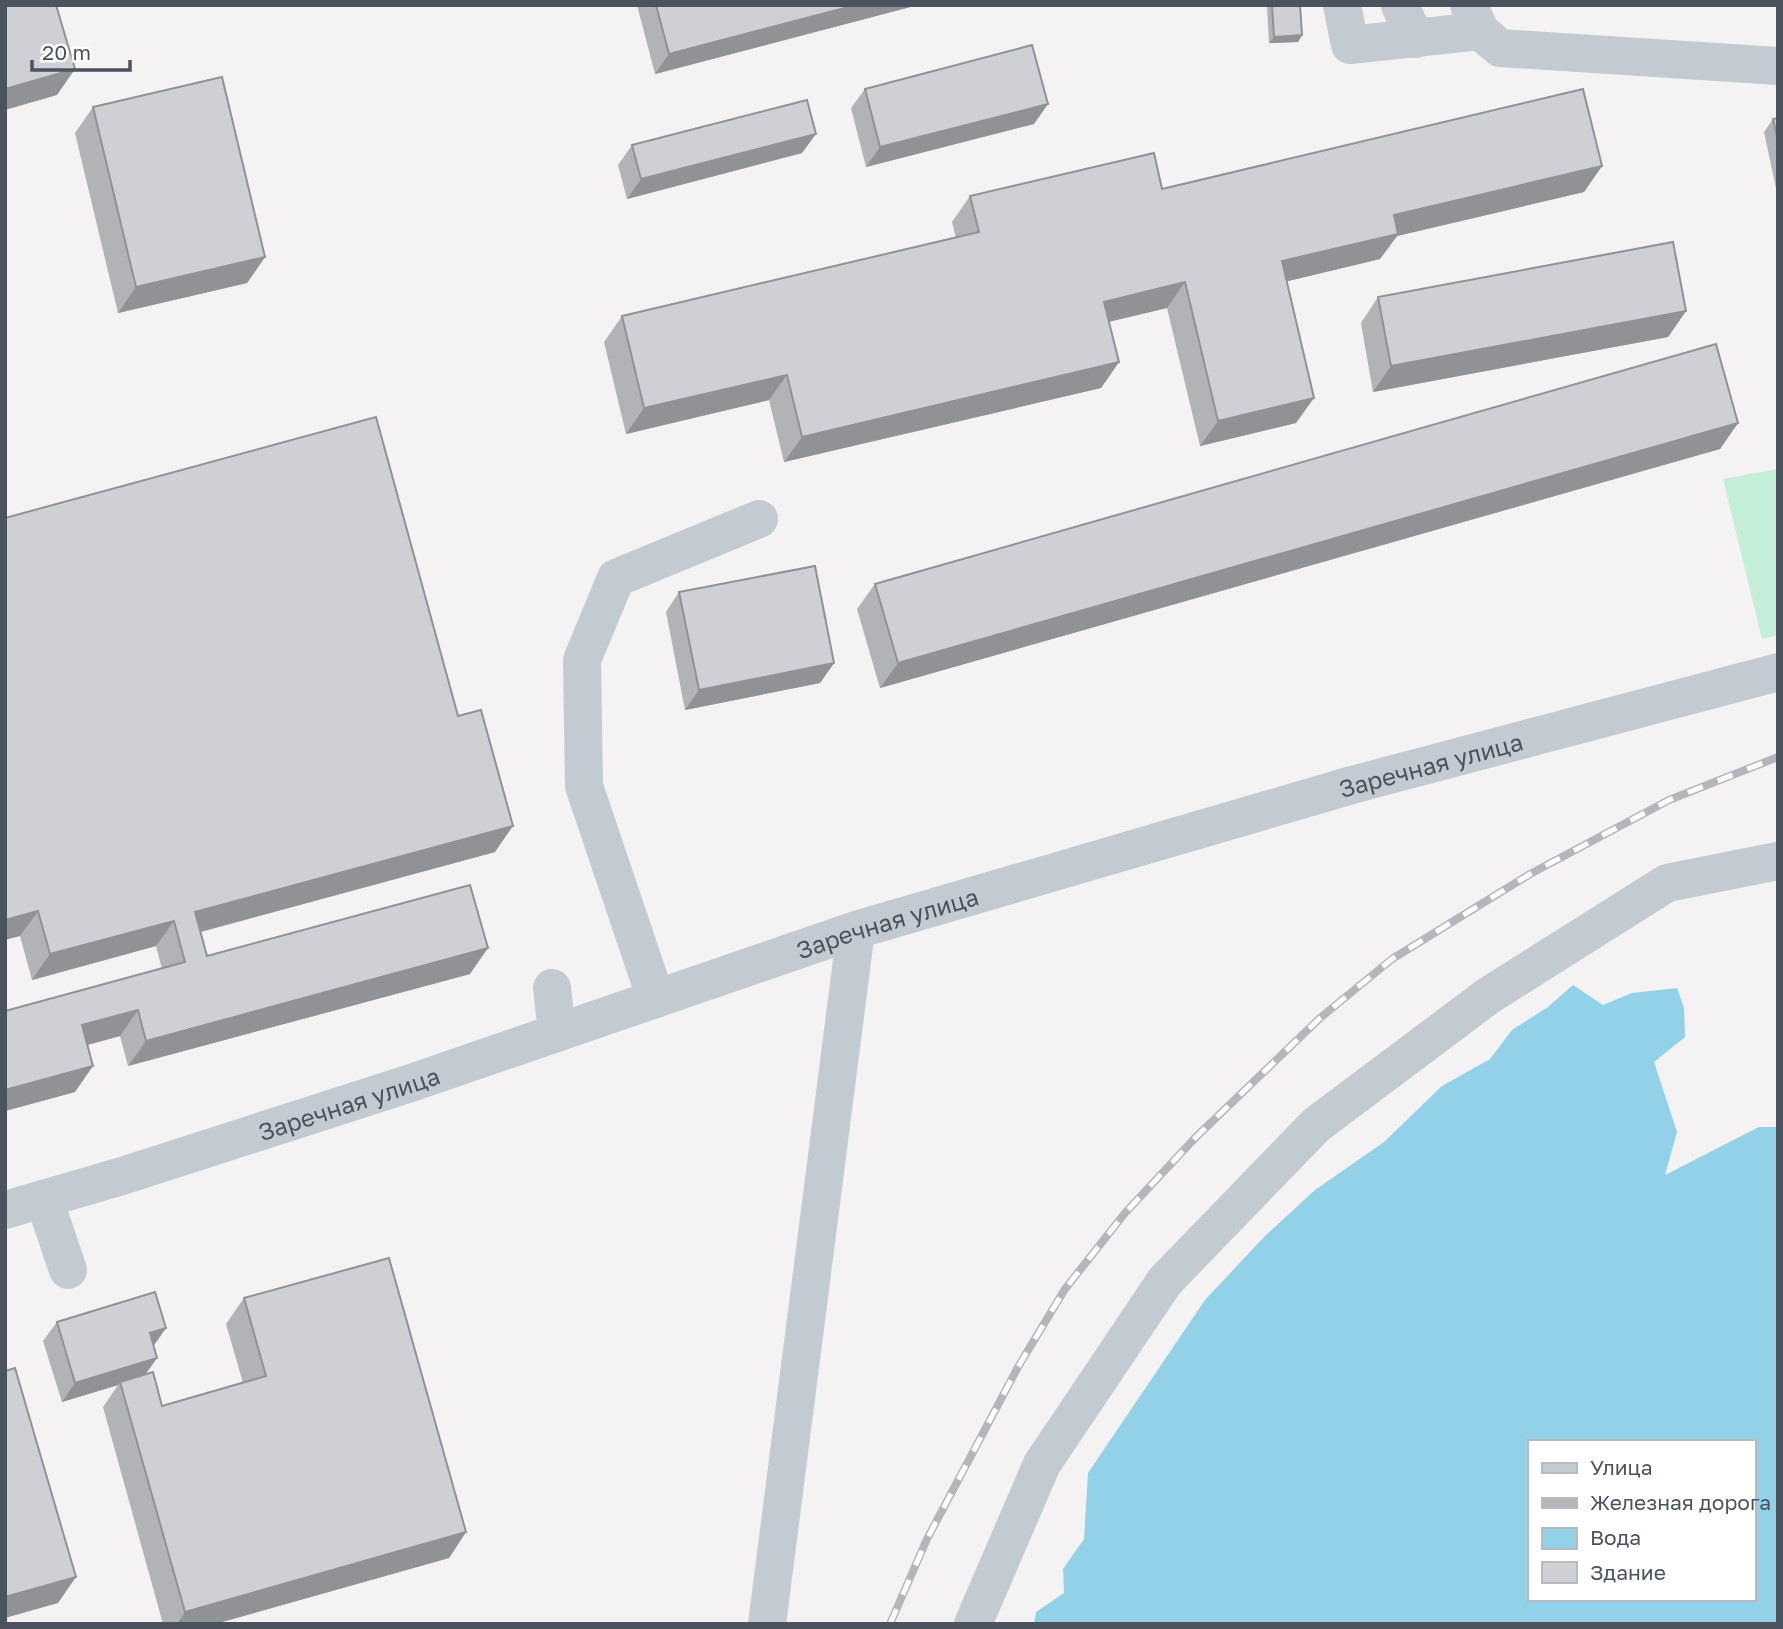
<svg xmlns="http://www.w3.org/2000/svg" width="1783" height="1629" font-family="'Golos Text',sans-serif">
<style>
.green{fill:#c3eed7}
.water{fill:#93d1e8;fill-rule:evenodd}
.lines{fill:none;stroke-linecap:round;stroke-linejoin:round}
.minor{stroke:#c3cbd2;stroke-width:38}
.rail-casing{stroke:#b4b6bb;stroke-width:8}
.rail{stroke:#fff;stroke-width:5;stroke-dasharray:16;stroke-linecap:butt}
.wall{fill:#b2b3b7}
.shaded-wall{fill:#919295}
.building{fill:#cfd0d5;stroke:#919295;stroke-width:2}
.labels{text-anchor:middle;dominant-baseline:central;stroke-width:6;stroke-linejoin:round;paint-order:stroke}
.street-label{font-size:24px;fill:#4a535e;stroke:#fff}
</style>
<rect width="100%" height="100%" fill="#f4f2f2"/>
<path class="green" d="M1778,469V635L1762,639L1723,479Z"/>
<path class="water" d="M1573,985L1603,1005L1632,993L1677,988L1684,1008L1685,1037L1654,1062L1677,1132L1665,1175L1759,1127H1778V1624H1034L1036,1612L1064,1593L1063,1569L1084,1539L1088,1473L1205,1300L1264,1237L1315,1190L1384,1142L1442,1086L1490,1059L1512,1030L1548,1007ZM1529,1442H1753V1599H1529Z"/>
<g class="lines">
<g class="minor">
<path d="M1342,5L1350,45L1480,31"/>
<path d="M1400,5L1415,39"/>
<path d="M1469,5L1480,31L1500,48L1778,66"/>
<path d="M552,988L557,1033"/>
<path d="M656,999L584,786L582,660L616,578L759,519"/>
<path d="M44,1199L68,1270"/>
<path id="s1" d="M5,1210L122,1176L411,1083L856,930L1352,785L1778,672"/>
<path d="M767,1624L856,930"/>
<path d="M973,1624L1042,1464L1165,1281L1316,1125L1488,996L1667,883L1778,861"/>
</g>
<defs>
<path id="rail" d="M890,1624L927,1539L1018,1367L1065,1289L1125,1213L1196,1137L1320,1018L1392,959L1530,874L1669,800L1778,757"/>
</defs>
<use href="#rail" class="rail-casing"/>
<use href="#rail" class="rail"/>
</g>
<g class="wall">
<path d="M637,5H918L655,74Z"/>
<path d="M1267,5H1300L1302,35L1298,42L1269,43Z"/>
<path d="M865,89L1034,124L866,167L851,108Z"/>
<path d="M93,107L265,257L247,283L118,313L75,133Z"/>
<path d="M1778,118V198L1764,132L1773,119Z"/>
<path d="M632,145L802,153L627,199L618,165Z"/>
<path d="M1602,166L1584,192L1397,236L1380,259L1287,281L1296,423L1200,446L1167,308L1109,322L1119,362L1101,388L784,462L769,400L626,434L604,342L622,316L956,238L952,222L970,196L1162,189Z"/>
<path d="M1378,297L1686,311L1668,337L1373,392L1361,323Z"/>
<path d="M1738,423L1720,449L880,688L857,609L875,584Z"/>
<path d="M5,518L495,852L201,932L207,956L470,974L128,1066L120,1036L88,1045L75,1092L5,1111V1011L162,969L156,946L32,980L20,936Z"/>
<path d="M679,592L834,663L820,683L685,710L666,612Z"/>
<path d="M244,1298L466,1532L449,1558L215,1624H163L103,1407L118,1385L62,1402L43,1341L57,1322L166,1328L153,1346L145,1374L162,1406L243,1383L226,1324Z"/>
</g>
<g class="shaded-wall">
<path d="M856,5H918L655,74L669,54Z"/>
<path d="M1302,35L1298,42L1269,43L1274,37Z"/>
<path d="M75,69L57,95L5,110V89Z"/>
<path d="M1048,104L1034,124L866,167L880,147Z"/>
<path d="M816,134L802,153L627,199L641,179Z"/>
<path d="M1602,166L1584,192L1397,236L1380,259L1264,287L1282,261L1394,215Z"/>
<path d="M265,257L247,283L118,313L136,287Z"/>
<path d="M1185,282L1167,308L1086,327L1104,302Z"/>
<path d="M1686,311L1668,337L1373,392L1391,366Z"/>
<path d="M1119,362L1101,388L784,462L802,437Z"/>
<path d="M787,375L769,400L626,434L644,408Z"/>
<path d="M1314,398L1296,423L1200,446L1218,421Z"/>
<path d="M1738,423L1720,449L880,688L898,663Z"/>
<path d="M834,663L820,683L685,710L699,690Z"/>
<path d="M513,826L495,852L177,938L195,912Z"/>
<path d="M38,911L20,936L5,940V920Z"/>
<path d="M174,921L156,946L32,980L50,954Z"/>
<path d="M488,948L470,974L128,1066L146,1041Z"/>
<path d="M138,1010L120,1036L64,1051L82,1025Z"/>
<path d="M93,1066L75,1092L5,1111V1090Z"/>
<path d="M166,1328L152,1348L150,1333Z"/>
<path d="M157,1358L143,1378L120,1382L118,1385L62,1402L75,1383Z"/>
<path d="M466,1532L449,1558L215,1624H177L185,1612Z"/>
<path d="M76,1577L58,1603L5,1618V1597Z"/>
</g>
<g class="building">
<path d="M5,5H56L75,69L5,89Z"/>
<path d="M656,5H856L669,54Z"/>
<path d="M1272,5H1300L1302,35L1274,37Z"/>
<path d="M1032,45L1048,104L880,147L865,89Z"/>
<path d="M222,77L265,257L136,287L93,107Z"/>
<path d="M1583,89L1602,166L1394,215L1398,234L1282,261L1314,398L1218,421L1185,282L1104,302L1119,362L802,437L787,375L644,408L622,316L979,232L970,196L1154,153L1162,189Z"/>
<path d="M807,100L816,134L641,179L632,145Z"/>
<path d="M1778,118V141L1773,119Z"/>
<path d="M1673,242L1686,311L1391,366L1378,297Z"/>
<path d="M1716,344L1738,423L898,663L875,584Z"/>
<path d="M376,417L458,716L481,710L513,826L195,912L207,956L470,885L488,948L146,1041L138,1010L82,1025L93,1066L5,1090V1011L185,962L174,921L50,954L38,911L5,920V518Z"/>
<path d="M815,566L834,663L699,690L679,592Z"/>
<path d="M389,1258L466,1532L185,1612L120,1382L153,1372L162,1406L266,1376L244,1298Z"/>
<path d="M155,1292L166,1328L150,1333L157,1358L75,1383L57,1322Z"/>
<path d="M15,1368L76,1577L5,1597V1371Z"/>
</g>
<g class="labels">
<g class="street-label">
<text stroke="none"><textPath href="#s1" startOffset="1494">Заречная улица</textPath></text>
<text stroke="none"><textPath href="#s1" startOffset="928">Заречная улица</textPath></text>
<text stroke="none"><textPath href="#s1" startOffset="360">Заречная улица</textPath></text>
</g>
</g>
<rect width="1783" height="1629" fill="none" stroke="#4a535e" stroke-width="14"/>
<rect x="1528" y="1440" width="228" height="161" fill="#ffffff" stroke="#b7babf" stroke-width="2"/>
<rect x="1542" y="1463" width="35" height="10" fill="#c3cbd2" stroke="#b7babf" stroke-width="2"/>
<text x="1590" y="1475" font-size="21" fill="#4a535e">Улица</text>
<rect x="1542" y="1498" width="35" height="10" fill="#b4b6bb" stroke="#b7babf" stroke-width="2"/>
<text x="1590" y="1510" font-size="21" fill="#4a535e">Железная дорога</text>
<rect x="1542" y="1528" width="35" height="21" fill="#93d1e8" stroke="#b7babf" stroke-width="2"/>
<text x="1590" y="1545" font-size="21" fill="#4a535e">Вода</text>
<rect x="1542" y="1562" width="35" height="21" fill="#cfd0d5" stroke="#b7babf" stroke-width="2"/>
<text x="1590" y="1580" font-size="21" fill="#4a535e">Здание</text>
<path d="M32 60v10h98v-10" fill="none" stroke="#4a535e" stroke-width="3.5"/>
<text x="42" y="60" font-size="21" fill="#4a535e" stroke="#ffffff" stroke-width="5" paint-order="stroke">20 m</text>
</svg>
